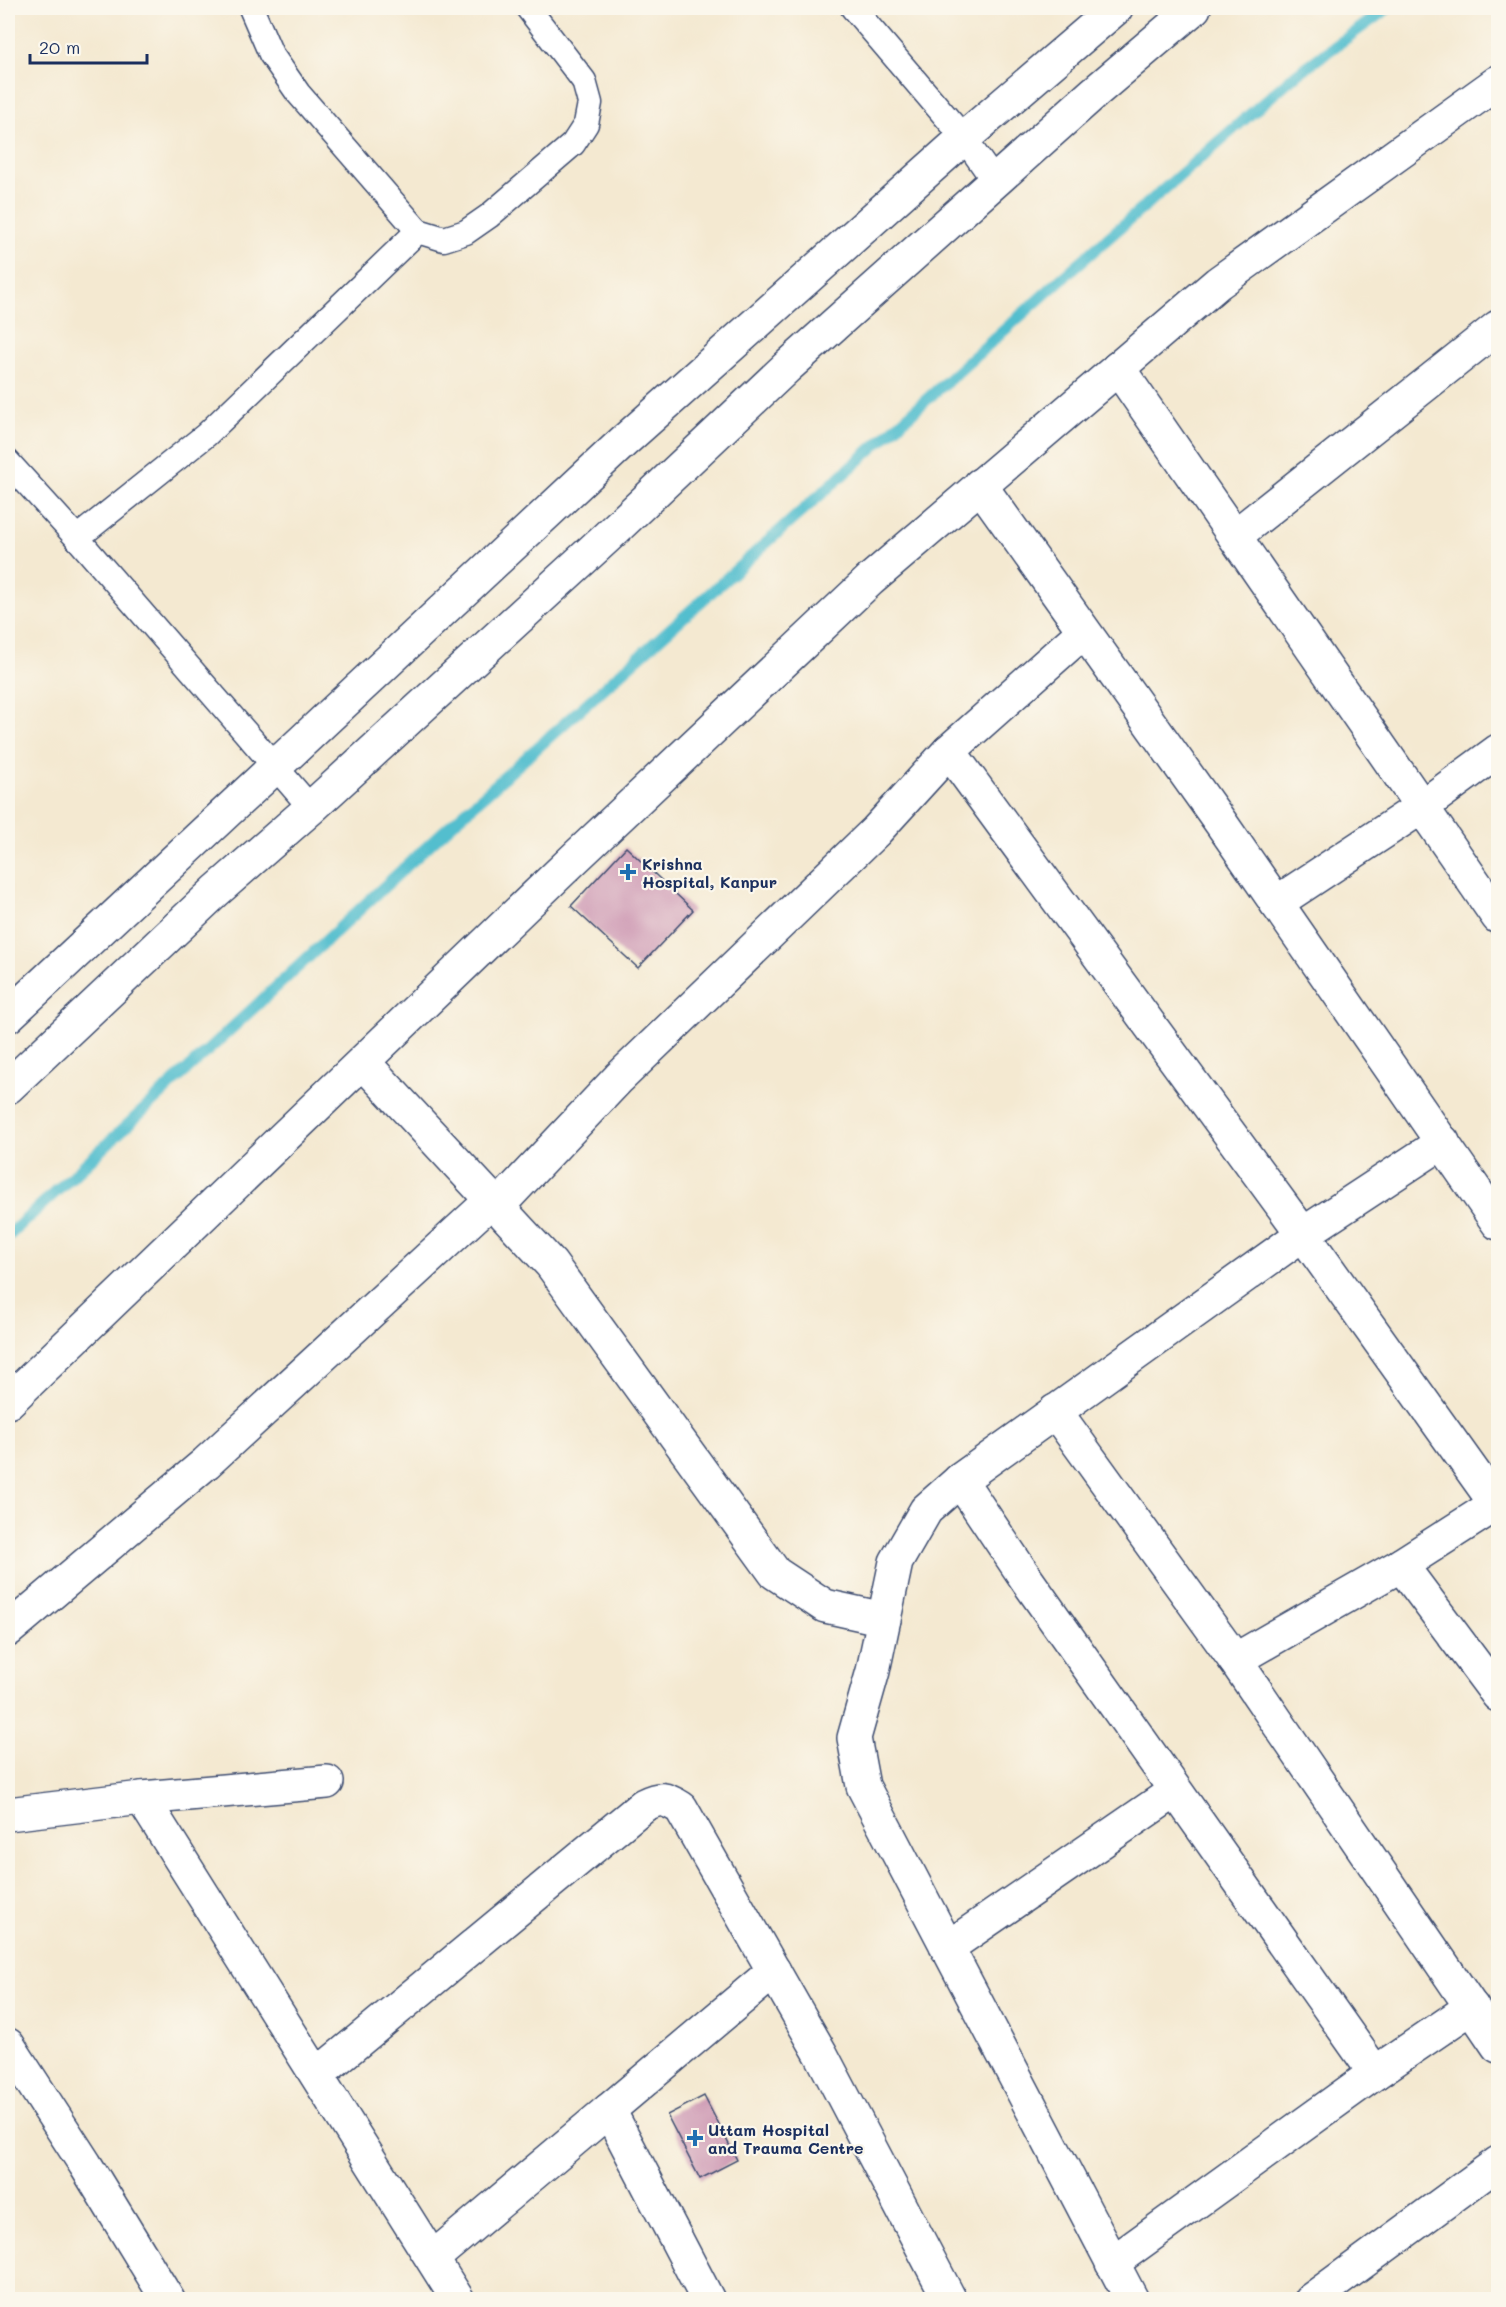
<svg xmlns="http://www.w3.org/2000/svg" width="1506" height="2307" font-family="Mali,sans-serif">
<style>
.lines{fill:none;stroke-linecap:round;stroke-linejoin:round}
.stream{stroke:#53bece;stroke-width:12}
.building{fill:#ce9ab4}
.service-casing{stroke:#3c4b6f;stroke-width:27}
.minor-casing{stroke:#3c4b6f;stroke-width:36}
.trunk-casing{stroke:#3c4b6f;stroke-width:36}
.service{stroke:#fff;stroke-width:24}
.minor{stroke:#fff;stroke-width:33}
.trunk{stroke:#fff;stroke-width:33}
.poi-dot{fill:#1f6fb2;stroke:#fbf7ec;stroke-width:2}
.labels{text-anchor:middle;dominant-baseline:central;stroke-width:4.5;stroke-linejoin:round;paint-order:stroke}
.poi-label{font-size:16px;font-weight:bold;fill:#1b2f5e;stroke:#fbf7ec;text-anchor:start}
</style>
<rect width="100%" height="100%" fill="#fbf7ec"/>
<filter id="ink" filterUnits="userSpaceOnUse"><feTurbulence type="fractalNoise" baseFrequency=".0167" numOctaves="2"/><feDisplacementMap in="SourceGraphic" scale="12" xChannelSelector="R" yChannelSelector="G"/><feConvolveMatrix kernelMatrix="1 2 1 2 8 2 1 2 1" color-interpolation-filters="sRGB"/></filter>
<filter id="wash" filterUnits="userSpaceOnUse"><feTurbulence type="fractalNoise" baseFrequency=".008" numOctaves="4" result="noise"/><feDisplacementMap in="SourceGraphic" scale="24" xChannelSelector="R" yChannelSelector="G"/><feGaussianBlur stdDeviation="1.35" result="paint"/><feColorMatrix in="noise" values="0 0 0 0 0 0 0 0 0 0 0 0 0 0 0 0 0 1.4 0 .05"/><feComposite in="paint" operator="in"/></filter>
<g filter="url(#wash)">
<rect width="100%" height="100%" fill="#f4e9d1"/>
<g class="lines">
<path class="stream" d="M8,1236L442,833L1076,266L1294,76L1388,8"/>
</g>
<g id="blocks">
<g class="building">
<path d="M626,847L693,910L638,968L571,906Z"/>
<path d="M704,2096L737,2160L700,2179L667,2115Z"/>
</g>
</g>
</g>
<g filter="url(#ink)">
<use href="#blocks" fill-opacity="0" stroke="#3c4b6f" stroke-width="1.5"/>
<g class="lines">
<defs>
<g id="service">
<path d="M251,8L271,54L298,93L418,231L444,239L466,232L489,216L573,144L586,124L590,103L584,81L528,8"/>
<path d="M853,8L964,138L995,182"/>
<path d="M8,462L77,538L311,808"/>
<path d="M77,538L206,435L418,231"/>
</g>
<g id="minor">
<path d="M1118,368L1498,917"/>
<path d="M980,485L1221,823L1498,1223"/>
<path d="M1235,536L1498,327"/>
<path d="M949,751L1303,1234L1496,1504"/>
<path d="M1276,903L1423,806L1498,751"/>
<path d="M363,1062L551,1264L775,1573L825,1606L884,1619"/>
<path d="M498,1206L619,1078L876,831L949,751L1083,632"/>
<path d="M8,1402L574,859L870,580L1218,283L1498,82"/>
<path d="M1055,1411L1235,1660L1498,2046"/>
<path d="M960,1480L926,1510L896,1562L873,1671L854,1738L863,1786L1132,2300"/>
<path d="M1401,1565L1498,1695"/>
<path d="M8,1630L206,1463L492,1200"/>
<path d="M1235,1660L1401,1565L1498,1503"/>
<path d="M142,1798L458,2300"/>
<path d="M8,1814L142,1798L327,1782"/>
<path d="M947,1948L1175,1791"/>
<path d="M8,2045L85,2164L168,2300"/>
<path d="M1375,2073L1027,1580L960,1480L1303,1234L1443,1142"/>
<path d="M317,2075L644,1805C660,1797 665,1798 681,1808L821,2054L950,2300"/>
<path d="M609,2110L774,1971"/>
<path d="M433,2258L609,2110L708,2300"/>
<path d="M1112,2263L1375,2073L1472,2007"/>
<path d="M1311,2300L1498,2163"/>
</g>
<g id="trunk">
<path d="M8,1016L623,442L964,138L1116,8"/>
<path d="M8,1087L216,891L311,808L607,537L787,367L1095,92L1194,8"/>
</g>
</defs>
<use href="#service" class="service-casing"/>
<use href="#minor" class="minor-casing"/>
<use href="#trunk" class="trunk-casing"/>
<use href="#service" class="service"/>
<use href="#minor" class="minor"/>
<use href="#trunk" class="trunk"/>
</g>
</g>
<g class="poi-dot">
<path d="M625 863h6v6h6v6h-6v6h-6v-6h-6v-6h6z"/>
<path d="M692 2129h6v6h6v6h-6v6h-6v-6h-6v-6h6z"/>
</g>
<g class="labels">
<g class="poi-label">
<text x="642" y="863">Krishna<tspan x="642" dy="18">Hospital, Kanpur</tspan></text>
<text x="708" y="2129">Uttam Hospital<tspan x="708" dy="18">and Trauma Centre</tspan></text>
</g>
</g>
<rect width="1506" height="2307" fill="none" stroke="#fbf7ec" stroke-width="30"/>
<path d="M30 54v9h117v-9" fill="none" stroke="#1b2f5e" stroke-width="3"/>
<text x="39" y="54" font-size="18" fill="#1b2f5e" stroke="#fbf7ec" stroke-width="4.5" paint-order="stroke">20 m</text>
</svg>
